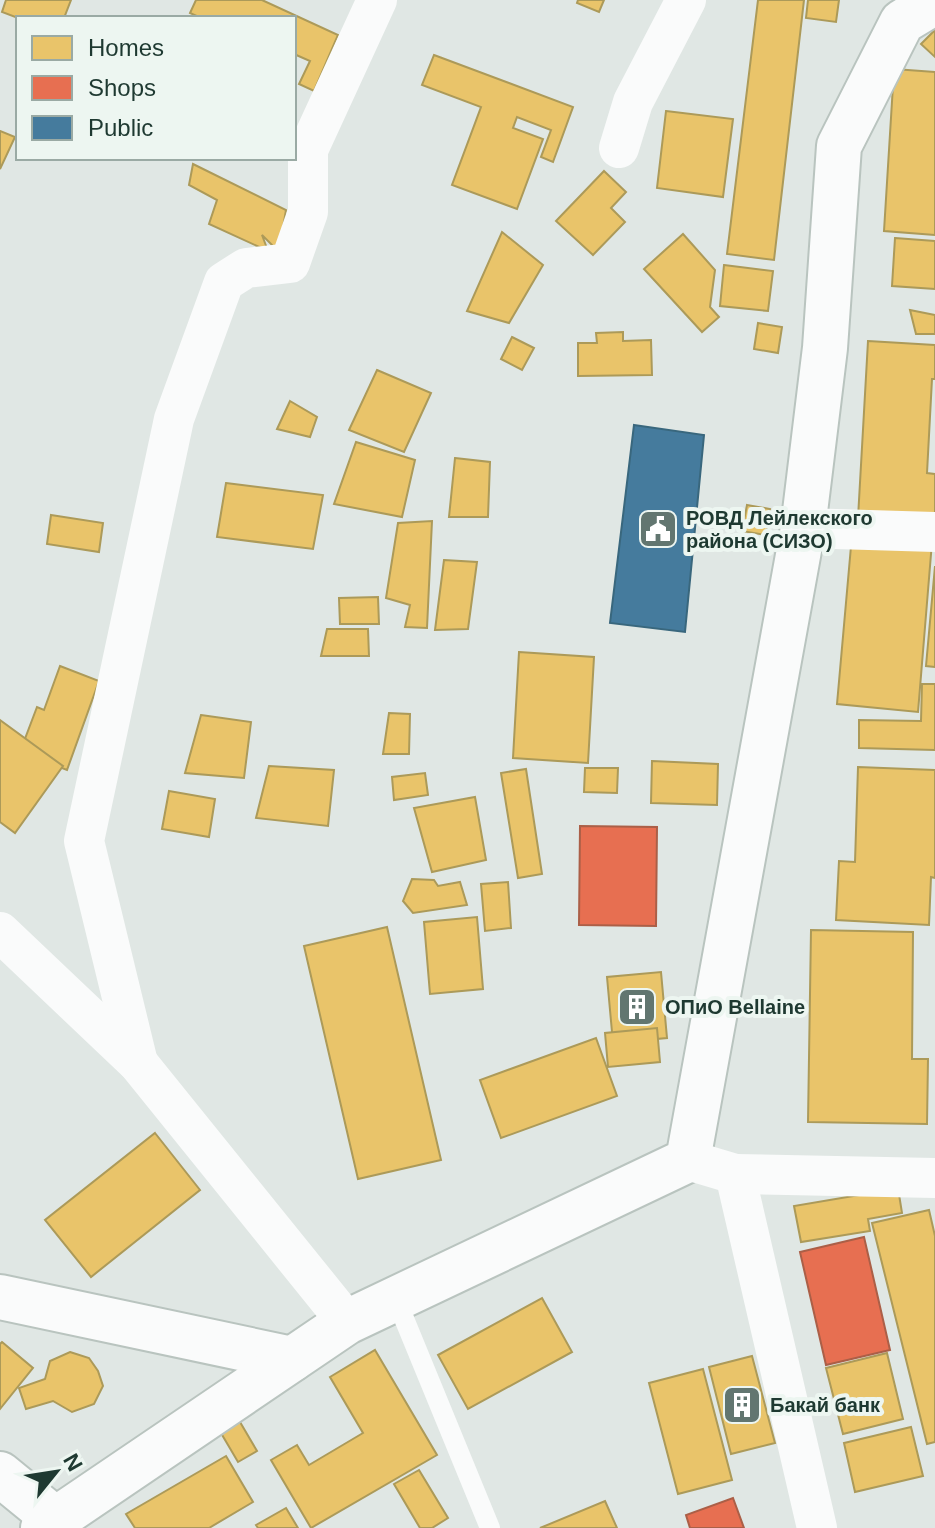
<svg xmlns="http://www.w3.org/2000/svg" width="935" height="1528" font-family="Helvetica,sans-serif">
<style>
.homes{fill:#e9c46a;stroke:#ac9a59;stroke-width:2}
.shops{fill:#e76f51;stroke:#ab5f47;stroke-width:2}
.public{fill:#457b9d;stroke:#39677d;stroke-width:2}
.lines{fill:none;stroke-linecap:round;stroke-linejoin:round}
.secondary-casing{stroke:#b9c4bf;stroke-width:48}
.lane{stroke:#fafbfb;stroke-width:20}
.street{stroke:#fafbfb;stroke-width:40}
.secondary{stroke:#fafbfb;stroke-width:44}
.labels{text-anchor:middle;dominant-baseline:central;stroke-width:8;stroke-linejoin:round;paint-order:stroke}
.poi-label{font-size:20px;font-weight:bold;fill:#1e3931;stroke:#edf6f1;text-anchor:start}
</style>
<rect width="100%" height="100%" fill="#e0e7e4"/>
<g class="homes">
<path d="M6,0H71L64,18H18L2,12Z"/>
<path d="M196,0H262L338,35L314,91L299,84L310,61L294,54V18H201L190,13Z"/>
<path d="M578,0H604L599,12L577,3Z"/>
<path d="M758,0H804L774,260L727,254Z"/>
<path d="M808,0H839L836,22L806,18Z"/>
<path d="M935,30V57L921,44Z"/>
<path d="M434,55L573,107L553,162L541,157L551,130L517,117L513,128L543,139L517,209L452,185L481,107L422,85Z"/>
<path d="M894,69L935,72V235L884,231Z"/>
<path d="M666,111L733,119L723,197L657,188Z"/>
<path d="M0,131L15,137L0,169Z"/>
<path d="M193,164L286,210L279,252L262,235L268,251L209,224L217,200L189,185Z"/>
<path d="M604,171L626,192L611,208L625,222L593,255L556,221Z"/>
<path d="M502,232L543,265L509,323L467,311Z"/>
<path d="M683,234L715,270L710,307L719,317L702,332L644,269Z"/>
<path d="M895,238L935,241V289L892,286Z"/>
<path d="M724,265L773,271L768,311L720,306Z"/>
<path d="M910,310L935,315V334H916Z"/>
<path d="M758,323L782,327L778,353L754,349Z"/>
<path d="M623,332V341L651,340L652,375L578,376V343H597L596,333Z"/>
<path d="M512,337L534,348L522,370L501,359Z"/>
<path d="M868,341L935,345V379H932L927,473L935,474V523L858,518Z"/>
<path d="M377,370L431,393L404,452L349,430Z"/>
<path d="M290,401L317,417L310,437L277,429Z"/>
<path d="M356,442L415,460L402,517L334,504Z"/>
<path d="M455,458L490,462L488,517H449Z"/>
<path d="M226,483L323,495L313,549L217,537Z"/>
<path d="M747,505L770,509L766,535L742,531Z"/>
<path d="M51,515L103,523L99,552L47,544Z"/>
<path d="M432,521L427,628L405,627L410,605L386,598L398,523Z"/>
<path d="M852,535L932,542L918,712L837,704Z"/>
<path d="M444,560L477,562L468,629L435,630Z"/>
<path d="M935,566V667L926,666Z"/>
<path d="M378,597L379,624H340L339,598Z"/>
<path d="M327,629H368L369,656H321Z"/>
<path d="M519,652L594,657L588,763L513,758Z"/>
<path d="M60,666L99,681L67,770L20,752L37,707L44,710Z"/>
<path d="M922,684H935V750L859,748V720L921,721Z"/>
<path d="M389,713L410,714L409,754H383Z"/>
<path d="M201,715L251,722L244,778L185,773Z"/>
<path d="M0,720L63,766L15,833L0,822Z"/>
<path d="M652,761L718,764L717,805L651,803Z"/>
<path d="M269,766L334,770L328,826L256,818Z"/>
<path d="M858,767L935,770V878L931,877L929,925L836,920L839,861L855,862Z"/>
<path d="M585,768H618L617,793L584,792Z"/>
<path d="M526,769L542,874L518,878L501,773Z"/>
<path d="M425,773L428,795L394,800L392,777Z"/>
<path d="M169,791L215,799L209,837L162,829Z"/>
<path d="M475,797L486,860L432,872L414,808Z"/>
<path d="M412,879L434,880L438,886L460,882L467,905L413,913L403,901Z"/>
<path d="M508,882L511,928L485,931L481,884Z"/>
<path d="M477,917L483,989L430,994L424,922Z"/>
<path d="M387,927L441,1160L358,1179L304,946Z"/>
<path d="M811,930L913,932L912,1059H928L927,1124L808,1122Z"/>
<path d="M661,972L667,1038L613,1043L607,977Z"/>
<path d="M657,1028L660,1062L608,1067L605,1033Z"/>
<path d="M596,1038L617,1096L501,1138L480,1080Z"/>
<path d="M155,1133L200,1190L91,1277L45,1220Z"/>
<path d="M897,1182L902,1213L868,1219L870,1231L801,1242L794,1206L871,1193Z"/>
<path d="M929,1210L935,1236V1442L927,1444L872,1223Z"/>
<path d="M542,1298L572,1352L468,1409L438,1355Z"/>
<path d="M2,1342L33,1368L0,1409V1344Z"/>
<path d="M375,1350L437,1455L311,1528L271,1460L297,1445L309,1465L363,1433L330,1377Z"/>
<path d="M70,1352L89,1358L98,1371L103,1386L94,1404L72,1412L53,1401L26,1409L19,1388L45,1379L50,1361Z"/>
<path d="M887,1353L903,1419L843,1434L826,1368Z"/>
<path d="M752,1356L775,1443L731,1454L709,1367Z"/>
<path d="M703,1369L732,1480L678,1494L649,1383Z"/>
<path d="M240,1422L257,1451L238,1462L221,1433Z"/>
<path d="M911,1427L923,1476L855,1492L844,1443Z"/>
<path d="M226,1456L253,1502L209,1528H135L126,1514Z"/>
<path d="M419,1470L448,1518L432,1528H420L394,1484Z"/>
<path d="M605,1501L617,1528H540Z"/>
<path d="M286,1508L298,1528H258L256,1525Z"/>
</g>
<g class="shops">
<path d="M580,826L657,827L656,926L579,925Z"/>
<path d="M864,1237L890,1350L826,1365L800,1252Z"/>
<path d="M733,1498L744,1528H690L686,1515Z"/>
</g>
<path class="public" d="M634,425L704,435L685,632L610,623Z"/>
<g class="lines">
<defs>
<g id="secondary">
<path d="M0,1297L292,1359"/>
<path d="M0,1474L55,1519"/>
<path d="M43,1528L347,1322L688,1160L803,528L825,348L839,146L902,22L935,2"/>
</g>
</defs>
<use href="#secondary" class="secondary-casing"/>
<path class="lane" d="M396,1299L490,1528"/>
<g class="street">
<path d="M619,148L633,102L686,0"/>
<path d="M803,528L935,532"/>
<path d="M0,932L138,1063L347,1322"/>
<path d="M138,1063L84,841L174,419L224,282L246,268L290,263L308,212V150L377,0"/>
<path d="M688,1160L735,1174L817,1528"/>
<path d="M735,1174L935,1178"/>
</g>
<use href="#secondary" class="secondary"/>
</g>
<defs>
<symbol id="civic-square" viewBox="-11 -11 22 22"><rect x="-9" y="-9" width="18" height="18" rx="4" fill="#627670" stroke="#edf6f1"/><path d="M-.6-6.5H3V-4.5H.6V-3L4-1V1h2V6H-6V1h2V-1L-.6-3ZM-1.2 2.5V6h2.4V2.5Z" fill="#fff"/></symbol>
<symbol id="building-square" viewBox="-11 -11 22 22"><rect x="-9" y="-9" width="18" height="18" rx="4" fill="#627670" stroke="#edf6f1"/><path d="M-4-6H4V6H1V3H-1V6H-4ZM-2.5-4.3h1.7v1.8h-1.7ZM.8-4.3h1.7v1.8H.8ZM-2.5-1h1.7V.8h-1.7ZM.8-1h1.7V.8H.8Z" fill="#fff"/></symbol>
</defs>
<g fill-rule="evenodd">
<use href="#civic-square" x="636" y="507" width="44" height="44"/>
<use href="#building-square" x="615" y="985" width="44" height="44"/>
<use href="#building-square" x="720" y="1383" width="44" height="44"/>
</g>
<g class="labels">
<g class="poi-label">
<text x="686" y="518">РОВД Лейлекского<tspan x="686" dy="23">района (СИЗО)</tspan></text>
<text x="665" y="1007">ОПиО Bellaine</text>
<text x="770" y="1405">Бакай банк</text>
</g>
</g>
<rect x="16" y="16" width="280" height="144" fill="#edf6f1" stroke="#9aaaa4" stroke-width="2"/>
<rect x="32" y="36" width="40" height="24" fill="#e9c46a" stroke="#9aaaa4" stroke-width="2"/>
<text x="88" y="56" font-size="24" fill="#1e3931">Homes</text>
<rect x="32" y="76" width="40" height="24" fill="#e76f51" stroke="#9aaaa4" stroke-width="2"/>
<text x="88" y="96" font-size="24" fill="#1e3931">Shops</text>
<rect x="32" y="116" width="40" height="24" fill="#457b9d" stroke="#9aaaa4" stroke-width="2"/>
<text x="88" y="136" font-size="24" fill="#1e3931">Public</text>
<g transform="translate(56 1472) rotate(60)" stroke="#edf6f1" stroke-width="6" paint-order="stroke">
<path d="M0-6L14 30L0 20L-14 30Z" fill="#1e3931"/>
<text y="-12" font-size="22" font-weight="bold" text-anchor="middle" fill="#1e3931">N</text>
</g>
</svg>
